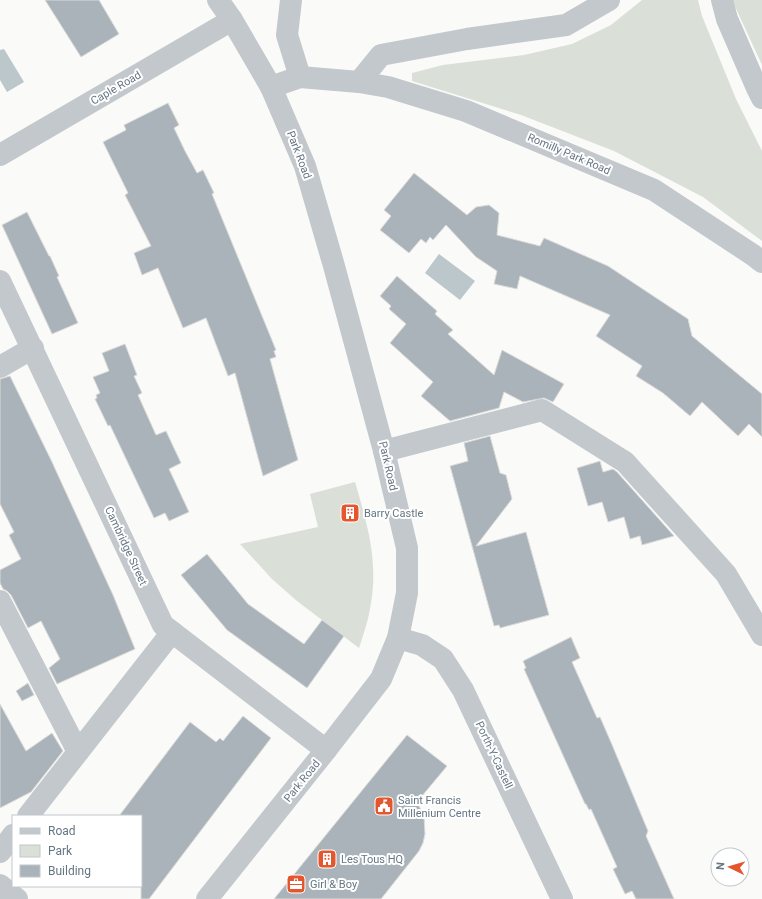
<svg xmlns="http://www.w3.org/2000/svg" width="762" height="899" font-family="Roboto,sans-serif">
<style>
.green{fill:#dadfd7}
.water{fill:#bbc7cb}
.building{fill:#aab3b9;stroke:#dcdcda}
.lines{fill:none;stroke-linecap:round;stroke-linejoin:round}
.minor{stroke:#c3c8cc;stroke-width:22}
.labels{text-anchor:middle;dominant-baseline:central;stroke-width:4;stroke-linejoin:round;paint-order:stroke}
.street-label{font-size:11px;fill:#657683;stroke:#fff}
.poi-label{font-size:11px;fill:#657683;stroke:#fff;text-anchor:start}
</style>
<rect width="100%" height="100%" fill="#fafaf8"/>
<g class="green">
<path d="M642,0H698L702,16L736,99L762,151V241L703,197L614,151L521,115L412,81V73L443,65L524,55L572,44L611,25Z"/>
<path d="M732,0H762V65L733,2Z"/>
<path d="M355,482C368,527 379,562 370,609C368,622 363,635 359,648L297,601L272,579L240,544L318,527L310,494Z"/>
</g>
<g class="water">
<path d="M4,49L24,82L7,92L0,80V50Z"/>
<path d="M439,254L475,281L460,300L425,273Z"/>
</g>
<g class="building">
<path d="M45,0H99L119,34L81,57Z"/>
<path d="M168,103L179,125L174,128L185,151L197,173L203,170L214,193L212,194L276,350L274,351L276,357L270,359L298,460L263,476L235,373L228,376L206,318L183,328L158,268L142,275L134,253L151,246L125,195L128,193L103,142L126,130L124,125Z"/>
<path d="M414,173L467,215L476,207L489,205L499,213L497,235L540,246L544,238L608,266L688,319L692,336L762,394V437L749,424L738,436L702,402L690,416L663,393L636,376L642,366L596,336L610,315L520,276L517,289L494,284L497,271L476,257L446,225L433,240L430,237L426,243L421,239L409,253L380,230L391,216L384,210Z"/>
<path d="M27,212L49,256H50L59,276L57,277L78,323L52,334L2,225Z"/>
<path d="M397,276L437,311L435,314L453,330L448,334L494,375L502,350L564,384L553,402L544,398L523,402L504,392L499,408L450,421L421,396L433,382L390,343L406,324L389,309L391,306L380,296Z"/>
<path d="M125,344L137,375L134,376L142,393L138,395L156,435L166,431L181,463L169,469L189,512L169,521L165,513L154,518L110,425L108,426L95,399L97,398L96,395L100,393L93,377L109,371L102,353Z"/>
<path d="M10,376L52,462L113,595L135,649L57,684L49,668L60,659L41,621L28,628L11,595L7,591L3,589L0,583V570L21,559L9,535L14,532L0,504V379Z"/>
<path d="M490,436L500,473L506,475L512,499L476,546L526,532L549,615L500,628L499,625L494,626L450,466L468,461L464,443Z"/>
<path d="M600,461L603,472L613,469L617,472L674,536L642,545L640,536L630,539L624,517L608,522L602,502L588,506L577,468Z"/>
<path d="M207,554L248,604L304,644L322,620L344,636L307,688L227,630L181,575Z"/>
<path d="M571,637L580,658L572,662L597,718L600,717L613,747L648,831L646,836L674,899H636L632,891L625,894L613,869L617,867L591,809L589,810L586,804H585L524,669L526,668L523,661Z"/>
<path d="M28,683L34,695L22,701L16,691Z"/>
<path d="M0,704L26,751L52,733L63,751L31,792L0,808Z"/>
<path d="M243,716L271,738L149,899H141V816H119L190,722L216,742L220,738L223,741Z"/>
<path d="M407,735L447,766L417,802L424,816L425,834L423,843L419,851L381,899H274Z"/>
</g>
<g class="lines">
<g class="minor">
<path d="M291,0L287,35L300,77"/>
<path d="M722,0L727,19L757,88L762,98"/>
<path d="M359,82L381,55L467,39L566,25L609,0"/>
<path d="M271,87L300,77L359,82L388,87L466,111L654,190L753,255L762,262"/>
<path d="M0,155L232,20"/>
<path d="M0,281L163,625L326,750"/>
<path d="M0,367L33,348"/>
<path d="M384,451L542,410L625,462L726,574L762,635"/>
<path d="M0,601L78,752"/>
<path d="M398,638L422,645L443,659L463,690L562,899"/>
<path d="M28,816L172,632"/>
<path d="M0,852L13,835"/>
<path d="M0,885L17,899"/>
<path d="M207,899L326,750L381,679L398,638L407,593V548L384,451L334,266L305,166L271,87L232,20L218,0"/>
</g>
</g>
<defs>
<symbol id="building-square" viewBox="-11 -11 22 22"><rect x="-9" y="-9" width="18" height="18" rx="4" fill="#e4572e" stroke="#fff"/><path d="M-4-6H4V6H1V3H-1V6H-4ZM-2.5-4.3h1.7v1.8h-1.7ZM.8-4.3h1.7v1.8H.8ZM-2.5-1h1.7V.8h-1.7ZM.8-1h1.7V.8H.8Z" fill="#fff"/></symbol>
<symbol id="civic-square" viewBox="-11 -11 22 22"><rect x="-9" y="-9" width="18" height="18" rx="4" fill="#e4572e" stroke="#fff"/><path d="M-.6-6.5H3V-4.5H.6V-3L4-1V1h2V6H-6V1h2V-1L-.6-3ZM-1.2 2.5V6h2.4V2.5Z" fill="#fff"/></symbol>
<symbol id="office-square" viewBox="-11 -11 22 22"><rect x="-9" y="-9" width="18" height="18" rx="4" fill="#e4572e" stroke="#fff"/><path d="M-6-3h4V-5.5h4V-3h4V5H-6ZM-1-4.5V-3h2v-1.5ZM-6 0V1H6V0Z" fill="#fff"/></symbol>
</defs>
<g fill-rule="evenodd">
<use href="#building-square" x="339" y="502" width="22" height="22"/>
<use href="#civic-square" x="373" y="795" width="22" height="22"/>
<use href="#building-square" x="316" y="848" width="22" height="22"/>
<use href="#office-square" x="285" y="873" width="22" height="22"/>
</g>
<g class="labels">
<g class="street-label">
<text transform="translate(116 88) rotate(-30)">Caple Road</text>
<text transform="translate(569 154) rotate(23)">Romilly Park Road</text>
<text transform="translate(299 155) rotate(69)">Park Road</text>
<text transform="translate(388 466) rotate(77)">Park Road</text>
<text transform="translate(126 546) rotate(65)">Cambridge Street</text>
<text transform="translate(494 755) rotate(65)">Porth-Y-Castell</text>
<text transform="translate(302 781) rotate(-51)">Park Road</text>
</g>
<g class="poi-label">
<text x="364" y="513">Barry Castle</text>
<text x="398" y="800">Saint Francis<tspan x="398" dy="13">Millenium Centre</tspan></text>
<text x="341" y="859">Les Tous HQ</text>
<text x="310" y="884">Girl &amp; Boy</text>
</g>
</g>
<rect x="12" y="815" width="130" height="72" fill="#ffffff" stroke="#c1c8cd"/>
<rect x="20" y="828" width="20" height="6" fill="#c3c8cc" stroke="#c1c8cd"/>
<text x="48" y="835" font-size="12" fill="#657683">Road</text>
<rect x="20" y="845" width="20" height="12" fill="#dadfd7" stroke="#c1c8cd"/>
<text x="48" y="855" font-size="12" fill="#657683">Park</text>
<rect x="20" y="865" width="20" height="12" fill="#aab3b9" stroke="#c1c8cd"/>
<text x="48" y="875" font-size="12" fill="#657683">Building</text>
<g transform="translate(730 867) rotate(275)"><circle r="19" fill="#ffffff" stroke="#c1c8cd"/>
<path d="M0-3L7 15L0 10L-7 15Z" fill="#e4572e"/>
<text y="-6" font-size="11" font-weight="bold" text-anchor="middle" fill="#657683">N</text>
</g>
</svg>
